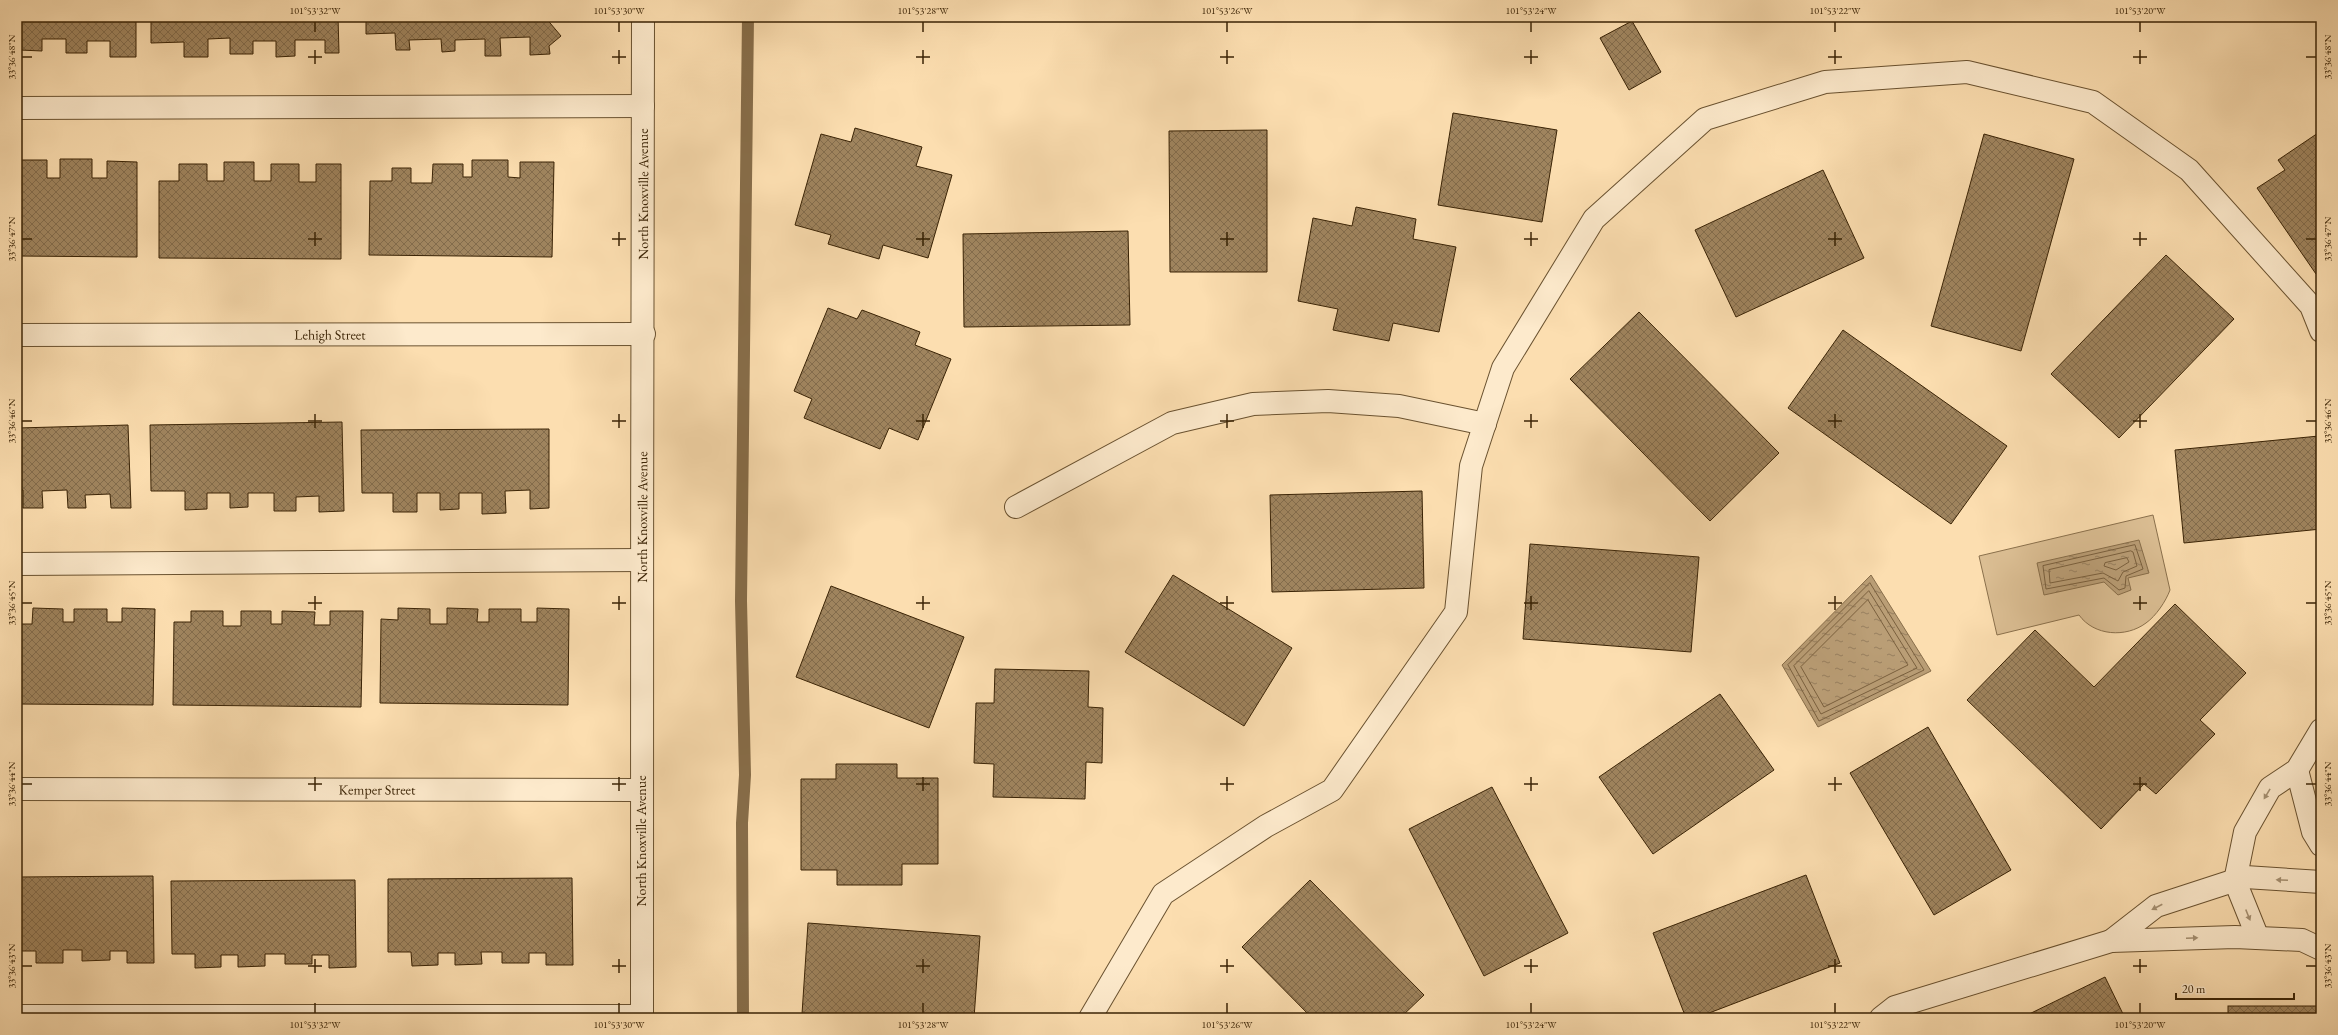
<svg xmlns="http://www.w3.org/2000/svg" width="2338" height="1035" font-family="'EB Garamond',serif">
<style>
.green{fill:#dbbe93;stroke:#8a704c}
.water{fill:url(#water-ripples);stroke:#876d49}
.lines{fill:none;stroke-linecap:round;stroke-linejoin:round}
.shore{stroke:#7a603e;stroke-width:1}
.stream{stroke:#876d49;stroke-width:12}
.building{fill:url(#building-cross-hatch);stroke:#3a2305}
.service-casing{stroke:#6a5230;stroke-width:24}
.minor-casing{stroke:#6a5230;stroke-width:24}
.service{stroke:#fdeacc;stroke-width:22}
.minor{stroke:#fdeacc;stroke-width:22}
.oneway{fill:#a59072}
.ticks{fill:none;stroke:#3a2305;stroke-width:1.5}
.labels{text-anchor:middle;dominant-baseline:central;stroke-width:3.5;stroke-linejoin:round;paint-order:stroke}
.street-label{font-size:14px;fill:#3a2305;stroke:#fdeacc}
.neatline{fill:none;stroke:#3a2305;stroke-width:1.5}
.ticks-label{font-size:10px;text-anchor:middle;fill:#3a2305}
</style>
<defs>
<pattern id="water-ripples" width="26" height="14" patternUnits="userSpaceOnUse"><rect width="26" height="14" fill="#ba9e76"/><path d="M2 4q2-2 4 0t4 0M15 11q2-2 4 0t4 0" fill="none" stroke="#98805f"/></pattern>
<pattern id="building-cross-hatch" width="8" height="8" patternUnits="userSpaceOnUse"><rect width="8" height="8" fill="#9f845e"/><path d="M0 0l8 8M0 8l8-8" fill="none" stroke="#836c4c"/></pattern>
</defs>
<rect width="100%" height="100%" fill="#fcdeb0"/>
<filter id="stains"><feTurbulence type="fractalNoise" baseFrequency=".005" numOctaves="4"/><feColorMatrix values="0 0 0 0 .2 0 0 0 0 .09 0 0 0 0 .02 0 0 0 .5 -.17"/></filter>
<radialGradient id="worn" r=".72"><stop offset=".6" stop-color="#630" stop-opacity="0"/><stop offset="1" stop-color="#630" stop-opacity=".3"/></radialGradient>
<path class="green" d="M2153,515L2170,590C2166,601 2156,616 2146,623C2126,638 2094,636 2079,615L1997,635L1979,556Z"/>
<g class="water">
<path d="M2139,540L2149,573L2128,578L2131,590L2118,595L2104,582L2044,595L2037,563Z"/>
<path d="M1871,575L1931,671L1818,727L1782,665Z"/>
</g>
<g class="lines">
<g class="shore">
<path d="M2135,545L2143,569L2126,576L2125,588L2119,590L2104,578L2046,589L2043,566Z"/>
<path d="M2131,551L2133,552L2137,566L2123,572L2118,581L2103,573L2050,583L2049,570Z"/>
<path d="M2127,558L2129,562L2116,570L2104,566L2105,563Z"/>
<path d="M1870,583L1924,670L1819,721L1788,665Z"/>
<path d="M1869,591L1917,668L1821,714L1794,666Z"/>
<path d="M1868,600L1908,665L1824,707L1801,667Z"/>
</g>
<path class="stream" d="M743,1018L742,823L745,775L741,601L748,17"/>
</g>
<g class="building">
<path d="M17,17H136V57H110V41H87V53H66V39H42V51L20,50L21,37H17Z"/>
<path d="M151,17H338L339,53H325V40H295V56L276,57V41H253V54H230V38L208,39V57H184V42L151,43Z"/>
<path d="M366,17H545L561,36L549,46L550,54L530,55V37L500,38L501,56H485V39L455,40V51L442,52L441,39L409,40L410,50H396L395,33L366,34Z"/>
<path d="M1632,21L1661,72L1629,90L1600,38Z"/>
<path d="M1453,113L1557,130L1542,222L1438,205Z"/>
<path d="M855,128L922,147L916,166L952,175L928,258L883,245L879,259L828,244L831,235L795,225L821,134L851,142Z"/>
<path d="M1267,130V272H1170L1169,131Z"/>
<path d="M2321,131V270L2316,274L2257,188L2285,170L2278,160Z"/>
<path d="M1984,134L2074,159L2021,351L1931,326Z"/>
<path d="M60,159H92V178H107V161L137,162V257L17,256V160H47V178H60Z"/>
<path d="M472,160H508V177L520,178V162H554L552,257L369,255L370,181H392V168H411V183H432L433,164H463V177H472Z"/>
<path d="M224,162H254V181H271V164H299V182H316V164H341V259L159,258V181H179V164H207V181H224Z"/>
<path d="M1823,170L1864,258L1736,317L1695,230Z"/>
<path d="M1356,207L1416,219L1413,239L1456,247L1439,332L1393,323L1389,341L1333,330L1338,309L1298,301L1313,218L1352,226Z"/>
<path d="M1128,231L1130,325L964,327L963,234Z"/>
<path d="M2166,255L2234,319L2119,438L2051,374Z"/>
<path d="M828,308L857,319L862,310L920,332L915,345L951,359L918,440L889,428L880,449L804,418L812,399L794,391Z"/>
<path d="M1639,312L1779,453L1710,521L1570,379Z"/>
<path d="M1843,330L2007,446L1951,524L1788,408Z"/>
<path d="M342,422L344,511L319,512V496L296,497V511H274V493H248V507L230,508V493H207V509L185,510V491H151L150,425Z"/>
<path d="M128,425L131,508H111L110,494L85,495L86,508H68L67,490L42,491L43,508H23V490H17V428Z"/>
<path d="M549,429V508L530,509V490L505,491L506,513L482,514V493H459V509L440,510V493H417V512H393V493H362L361,430Z"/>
<path d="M2319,436L2321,462V529L2184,543L2175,450Z"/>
<path d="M1422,491L1424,588L1272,592L1270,495Z"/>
<path d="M1530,544L1699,557L1691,652L1523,639Z"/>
<path d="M1173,575L1292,648L1244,726L1125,652Z"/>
<path d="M831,586L964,637L929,728L796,677Z"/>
<path d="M2175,604L2246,673L2200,720L2215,734L2156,794L2144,784L2101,829L1967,700L2035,630L2094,687Z"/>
<path d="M33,608L63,609V622H74V609H107V622H122V608L155,609L153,705L17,704V624H32Z"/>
<path d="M398,608L430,609V624H447V608L478,609L477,622H489V609H521V622H537V608L569,609L568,705L380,703L381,619L398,620Z"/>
<path d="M191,611H223V626H241V611H271V624H282V611L315,612L314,625H330V611H363L361,707L173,705L174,622H191Z"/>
<path d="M995,669L1089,671L1088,707L1103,708L1102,763L1086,762L1085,799L993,797L994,764L974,763L976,703H994Z"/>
<path d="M1720,694L1774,770L1653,854L1599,777Z"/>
<path d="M1928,727L2011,870L1934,915L1850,773Z"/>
<path d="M836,764H897V778H938V864H902V885H837V870H801V779H836Z"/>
<path d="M1492,787L1568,933L1484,976L1409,829Z"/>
<path d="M1806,875L1840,963L1696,1018H1686L1653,933Z"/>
<path d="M153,876L154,963H127V951H110V960L82,961V950H63V963H36V951H19V963H17V877Z"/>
<path d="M572,878L573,965H546V953H529V963H502V952H481L482,964L455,965V953H438V965L412,966L411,952H388V879Z"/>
<path d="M355,880L356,967L329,968V955H312V964H285V954H265V966L238,967V955H221V967L195,968V954H172L171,881Z"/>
<path d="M1310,880L1424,995L1400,1018H1312L1242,947Z"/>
<path d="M808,923L980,936L974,1018H860L802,1014Z"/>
<path d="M2105,977L2125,1018H2021Z"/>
<rect x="2228" y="1006" width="93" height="12"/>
</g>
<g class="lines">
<defs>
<g id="service">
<path d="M17,108L643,106"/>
<path d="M1016,507L1172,423L1253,404L1328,401L1399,406L1485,424"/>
<path d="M17,564L642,560"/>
<path d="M2297,770L2313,832L2321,845"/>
<path d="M2258,938L2235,881L2245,832L2270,788L2297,770L2321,730"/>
<path d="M2111,941L2156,906L2245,877L2321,882"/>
<path d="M17,1016H642"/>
<path d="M1090,1018L1163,894L1266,826L1332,790L1456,612L1471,466L1503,368L1594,219L1705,119L1825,82L1967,72L2093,102L2189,170L2311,306L2321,331"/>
<path d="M1881,1018L1895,1007L2111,941L2235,937L2302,940L2321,949"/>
</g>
<g id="minor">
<path id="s1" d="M17,335L644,334"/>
<path id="s2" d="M17,789L641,790"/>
<path id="s3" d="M642,1018C640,684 644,351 643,17"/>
</g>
</defs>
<use href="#service" class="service-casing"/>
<use href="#minor" class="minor-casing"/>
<use href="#service" class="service"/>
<use href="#minor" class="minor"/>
</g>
<defs><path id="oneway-solid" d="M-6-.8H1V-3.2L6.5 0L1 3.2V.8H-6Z"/></defs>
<g class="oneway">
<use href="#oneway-solid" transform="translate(2267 794) rotate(121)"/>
<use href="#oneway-solid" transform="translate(2282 880) rotate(-177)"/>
<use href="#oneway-solid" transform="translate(2157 907) rotate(153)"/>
<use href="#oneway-solid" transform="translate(2248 915) rotate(68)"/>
<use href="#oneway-solid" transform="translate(2192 938) rotate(-2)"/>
</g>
<path class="ticks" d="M315,22V32M619,22V32M923,22V32M1227,22V32M1531,22V32M1835,22V32M2140,22V32M315,50V64M619,50V64M923,50V64M1227,50V64M1531,50V64M1835,50V64M2140,50V64M22,57H32M308,57H322M612,57H626M916,57H930M1220,57H1234M1524,57H1538M1828,57H1842M2133,57H2147M2306,57H2316M315,232V246M619,232V246M923,232V246M1227,232V246M1531,232V246M1835,232V246M2140,232V246M22,239H32M308,239H322M612,239H626M916,239H930M1220,239H1234M1524,239H1538M1828,239H1842M2133,239H2147M2306,239H2316M315,414V428M619,414V428M923,414V428M1227,414V428M1531,414V428M1835,414V428M2140,414V428M22,421H32M308,421H322M612,421H626M916,421H930M1220,421H1234M1524,421H1538M1828,421H1842M2133,421H2147M2306,421H2316M315,596V610M619,596V610M923,596V610M1227,596V610M1531,596V610M1835,596V610M2140,596V610M22,603H32M308,603H322M612,603H626M916,603H930M1220,603H1234M1524,603H1538M1828,603H1842M2133,603H2147M2306,603H2316M315,777V791M619,777V791M923,777V791M1227,777V791M1531,777V791M1835,777V791M2140,777V791M22,784H32M308,784H322M612,784H626M916,784H930M1220,784H1234M1524,784H1538M1828,784H1842M2133,784H2147M2306,784H2316M315,959V973M619,959V973M923,959V973M1227,959V973M1531,959V973M1835,959V973M2140,959V973M22,966H32M308,966H322M612,966H626M916,966H930M1220,966H1234M1524,966H1538M1828,966H1842M2133,966H2147M2306,966H2316M315,1003V1013M619,1003V1013M923,1003V1013M1227,1003V1013M1531,1003V1013M1835,1003V1013M2140,1003V1013"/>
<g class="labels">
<g class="street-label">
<text stroke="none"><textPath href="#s3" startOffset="824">North Knoxville Avenue</textPath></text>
<text stroke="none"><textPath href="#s1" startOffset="313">Lehigh Street</textPath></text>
<text stroke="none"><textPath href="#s3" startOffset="501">North Knoxville Avenue</textPath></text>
<text stroke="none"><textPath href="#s2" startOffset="360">Kemper Street</textPath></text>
<text transform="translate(641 841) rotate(-90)">North Knoxville Avenue</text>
</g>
</g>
<rect width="2338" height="1035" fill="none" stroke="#fcdeb0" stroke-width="44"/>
<path d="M2176 993v6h118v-6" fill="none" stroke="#3a2305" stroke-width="2"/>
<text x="2182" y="993" font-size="12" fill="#3a2305" stroke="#fdeacc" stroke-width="3" paint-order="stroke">20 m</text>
<rect x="22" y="22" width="2294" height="991" class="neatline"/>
<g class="ticks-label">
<text x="315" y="14">101°53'32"W</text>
<text x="619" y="14">101°53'30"W</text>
<text x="923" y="14">101°53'28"W</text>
<text x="1227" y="14">101°53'26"W</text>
<text x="1531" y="14">101°53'24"W</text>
<text x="1835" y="14">101°53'22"W</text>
<text x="2140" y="14">101°53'20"W</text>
<text transform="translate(11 57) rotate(-90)" y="4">33°36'48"N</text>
<text transform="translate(2327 57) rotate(-90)" y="4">33°36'48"N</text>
<text transform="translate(11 239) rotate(-90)" y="4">33°36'47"N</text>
<text transform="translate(2327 239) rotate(-90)" y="4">33°36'47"N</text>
<text transform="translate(11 421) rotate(-90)" y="4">33°36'46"N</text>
<text transform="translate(2327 421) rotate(-90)" y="4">33°36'46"N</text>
<text transform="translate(11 603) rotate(-90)" y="4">33°36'45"N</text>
<text transform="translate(2327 603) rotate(-90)" y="4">33°36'45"N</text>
<text transform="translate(11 784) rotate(-90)" y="4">33°36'44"N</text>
<text transform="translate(2327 784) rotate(-90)" y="4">33°36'44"N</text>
<text transform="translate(11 966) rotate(-90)" y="4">33°36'43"N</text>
<text transform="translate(2327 966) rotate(-90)" y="4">33°36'43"N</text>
<text x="315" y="1028">101°53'32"W</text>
<text x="619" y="1028">101°53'30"W</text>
<text x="923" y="1028">101°53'28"W</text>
<text x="1227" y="1028">101°53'26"W</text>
<text x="1531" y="1028">101°53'24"W</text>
<text x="1835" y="1028">101°53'22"W</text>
<text x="2140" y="1028">101°53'20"W</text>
</g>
<rect width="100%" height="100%" filter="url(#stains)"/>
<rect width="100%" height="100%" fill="url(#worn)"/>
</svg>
